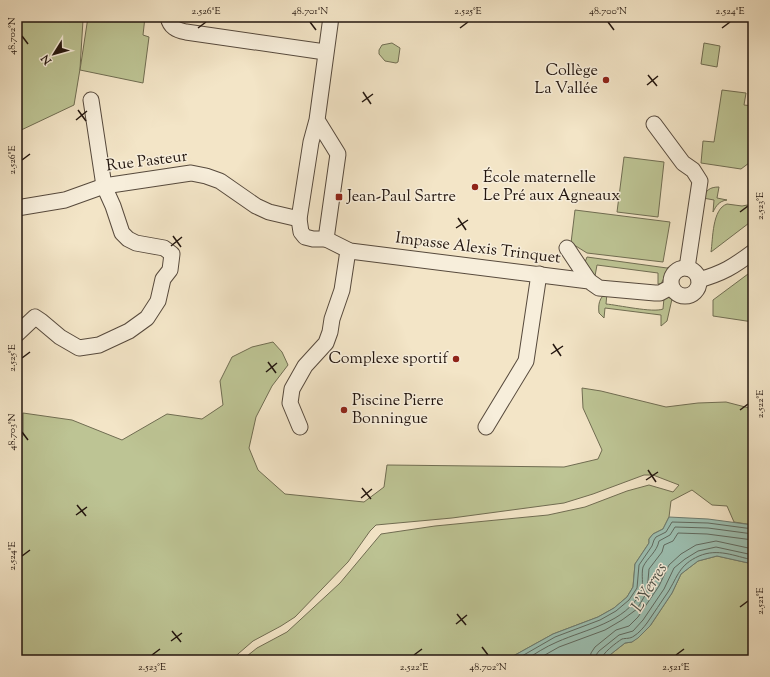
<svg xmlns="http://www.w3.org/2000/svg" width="770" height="677" font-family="'Sorts Mill Goudy',serif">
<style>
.green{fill:#bdc494;stroke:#706d52}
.water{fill:#9cbfb1;stroke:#6c7b70}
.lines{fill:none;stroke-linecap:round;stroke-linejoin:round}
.shore{stroke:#606a60;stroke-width:1}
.minor-casing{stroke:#574a3d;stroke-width:17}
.minor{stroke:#f7eedb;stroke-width:15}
.ticks{fill:none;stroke:#23160f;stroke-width:1.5}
.poi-dot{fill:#8f2418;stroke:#f7eedb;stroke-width:1.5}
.labels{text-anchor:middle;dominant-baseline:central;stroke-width:3;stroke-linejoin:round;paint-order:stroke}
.poi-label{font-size:16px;fill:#23160f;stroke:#f7eedb;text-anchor:start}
.street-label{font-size:16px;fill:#23160f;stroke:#f7eedb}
.water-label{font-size:17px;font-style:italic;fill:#4d5148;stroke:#f7eedb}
.neatline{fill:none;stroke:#23160f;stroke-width:1.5}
.ticks-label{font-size:10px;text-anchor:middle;fill:#23160f}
</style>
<rect width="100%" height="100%" fill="#f3e5c7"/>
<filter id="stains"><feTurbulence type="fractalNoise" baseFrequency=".005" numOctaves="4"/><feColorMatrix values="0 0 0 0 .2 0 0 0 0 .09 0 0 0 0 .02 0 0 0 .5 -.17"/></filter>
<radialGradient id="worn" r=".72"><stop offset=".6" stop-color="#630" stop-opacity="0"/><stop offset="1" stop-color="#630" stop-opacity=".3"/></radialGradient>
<g class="green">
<path d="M17,17H83V20L80,69L74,105L17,132Z"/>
<path d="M88,17H145L143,35L149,37L143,83L80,70Z"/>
<path d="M392,43L400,48L398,62L396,63L385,61L379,54V50L382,45Z"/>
<path d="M704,43L720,46L717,67L701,64Z"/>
<path d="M722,90L746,93L744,105L753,106V160L741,169L701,163L703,141L714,142Z"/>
<path d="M624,157L664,162L658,217L617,212Z"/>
<path d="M719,187L717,198L727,200C719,201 716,206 713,212L714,200L703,198C706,190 710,187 719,187Z"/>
<path d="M727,204L742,206L753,204V220L711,252C713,239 712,209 727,204Z"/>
<path d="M575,210L670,222L663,262L587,253L571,243Z"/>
<path d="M587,257L667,268L676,264L667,272L661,284H658V273L597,265L595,276L592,274L585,262Z"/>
<path d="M748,274L753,275V322L713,316V300Z"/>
<path d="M607,293L606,304C618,305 653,313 663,309L664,298L668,297L672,299L667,321L661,326V315L605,308L604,318L599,313C598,305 599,297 607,293Z"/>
<path d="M273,342L282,352L288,365L272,386L256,417L249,448L258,470L285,494L364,502L384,487L387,465L564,467L598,459L602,450L583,408L582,388L601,391L666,407L698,403L726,402L753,409V525L734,522L727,506L712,505L692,490L671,501L669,517L663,529L653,534L649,539V543L635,564L633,587L627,597L614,608L598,617L553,634L506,660H242L257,648L287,632L340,583L381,534L435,526L548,515L585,507L627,491L649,485L673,492L679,485L653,475H644L593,494L564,503L452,518L376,525L370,531L348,562L295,617L281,626L253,641L231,660H17V439L23,436V413L72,420L122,440L167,414L202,419L223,405L220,381L232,357L252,347Z"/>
<path d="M717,556L753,564V660H598L606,658L625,643L632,642L650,626L672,593L681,574L698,561Z"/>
</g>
<path class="water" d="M669,517L708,519L753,525V564L717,556L698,561L681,574L672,593L650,626L638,638L632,642L625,643L606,658L598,660H506L553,634L598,617L614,608L627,597L633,587L635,564L649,543V539L653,534L663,529Z"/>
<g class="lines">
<g class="shore">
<path d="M515,660L555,637L600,620L616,611L629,600L637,588L639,565L652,546L654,540L656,537L666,532L672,522L708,523L753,529"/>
<path d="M525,660C535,654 545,647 557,642C586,629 625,623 641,592C644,584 641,575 643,567C647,558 657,552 659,541L670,535L675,527L708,528L753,534"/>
<path d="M536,660L559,647L605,630L622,620L637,609L647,592L649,569L662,552L664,545L673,541L678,533L707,534L753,540"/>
<path d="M590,660L591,653L595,647L616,630L629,626L638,617L659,586L669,565L681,554L696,545L716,541L753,549"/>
<path d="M596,660V655L599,651L619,635L633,631L643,620L664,589L674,568L685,559L698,551L716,547L753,555"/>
<path d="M601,660C601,654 617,642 622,639C626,638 630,639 634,636C639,633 644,627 647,623C654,613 661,602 668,592C678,576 679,565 699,556C718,548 734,556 753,560"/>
</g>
<defs>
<g id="minor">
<path d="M168,17C170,27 176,30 186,32L325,52"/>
<path d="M317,120L338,154L326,239H313L305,237L301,232L299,219L311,142L317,120L331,17"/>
<path d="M654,124L683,163L693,170L700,181L687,268"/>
<path d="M17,208L65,200L104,186L191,173L206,176L220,181L256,206L269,212L299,219"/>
<path d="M326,239L350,251L589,281L599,288L655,293H660L671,287"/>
<path d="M567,248L589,281"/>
<circle cx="685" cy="282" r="14"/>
<path d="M699,280C723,273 733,267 753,252"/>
<path d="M17,334L35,317L41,321L60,337L79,348L99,345L129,331L147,318L158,301L163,279L170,270L172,254L164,248L136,243L128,239L122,233L113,206L104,186L91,100"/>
<path d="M300,427L290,403L292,389L305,366L326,343L330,332L332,319L342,290L347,257L350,251"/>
<path d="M486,427L526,361L539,274"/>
</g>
</defs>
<use href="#minor" class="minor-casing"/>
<use href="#minor" class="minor"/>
</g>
<path class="ticks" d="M310,22L316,30M608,22L614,30M198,28L206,22M460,28L468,22M722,28L730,22M22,36L28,44M648,75L657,86M647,85L658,76M363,92L371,104M362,102L373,94M78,110L86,121M76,120L87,111M22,160L30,154M740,212L748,206M458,218L466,230M456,228L468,220M173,236L181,247M171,246L182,237M553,344L561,356M551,354L563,346M22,358L30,352M268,362L276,373M266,372L277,363M740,410L748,404M22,432L28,440M648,470L656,482M646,480L658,472M362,488L371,499M361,498L372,489M77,505L86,516M76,515L87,507M22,556L30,550M740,607L748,601M457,614L466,625M456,624L467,615M172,631L181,642M171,641L182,633M482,647L488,655M152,655L160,649M414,655L422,649M676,655L684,649"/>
<g class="poi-dot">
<circle cx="606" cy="80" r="4"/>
<circle cx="475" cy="187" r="4"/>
<rect x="335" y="193" width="8" height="8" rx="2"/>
<circle cx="456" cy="359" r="4"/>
<circle cx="344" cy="410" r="4"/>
</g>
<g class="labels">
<g class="poi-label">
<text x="598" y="71" text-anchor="end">Collège<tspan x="598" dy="18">La Vallée</tspan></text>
<text x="483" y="178">École maternelle<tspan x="483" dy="18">Le Pré aux Agneaux</tspan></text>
<text x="347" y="197">Jean-Paul Sartre</text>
<text x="448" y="359" text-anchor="end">Complexe sportif</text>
<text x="352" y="401">Piscine Pierre<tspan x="352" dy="18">Bonningue</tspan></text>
</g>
<g class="street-label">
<text transform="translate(147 162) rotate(-7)">Rue Pasteur</text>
<text transform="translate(478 249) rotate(7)">Impasse Alexis Trinquet</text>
</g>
<g class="water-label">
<text transform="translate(650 588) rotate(-59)">L'Yerres</text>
</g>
</g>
<rect width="770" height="677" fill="none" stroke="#f3e5c7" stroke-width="44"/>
<g transform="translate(54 54) rotate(233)" stroke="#f7eedb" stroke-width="3" paint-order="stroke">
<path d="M0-3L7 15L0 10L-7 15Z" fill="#23160f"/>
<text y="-6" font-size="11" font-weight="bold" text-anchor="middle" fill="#23160f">N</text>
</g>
<rect x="22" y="22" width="726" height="633" class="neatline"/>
<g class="ticks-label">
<text x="206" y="14">2.526°E</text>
<text x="310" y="14">48.701°N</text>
<text x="468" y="14">2.525°E</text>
<text x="608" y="14">48.700°N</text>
<text x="730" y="14">2.524°E</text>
<text transform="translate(11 36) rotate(-90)" y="4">48.702°N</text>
<text transform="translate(11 160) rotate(-90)" y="4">2.526°E</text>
<text transform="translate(759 206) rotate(-90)" y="4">2.523°E</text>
<text transform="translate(11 358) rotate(-90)" y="4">2.525°E</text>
<text transform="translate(759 404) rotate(-90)" y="4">2.522°E</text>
<text transform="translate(11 432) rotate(-90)" y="4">48.703°N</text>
<text transform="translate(11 556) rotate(-90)" y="4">2.524°E</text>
<text transform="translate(759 601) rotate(-90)" y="4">2.521°E</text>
<text x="152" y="670">2.523°E</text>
<text x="414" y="670">2.522°E</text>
<text x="488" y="670">48.702°N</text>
<text x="676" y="670">2.521°E</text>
</g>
<rect width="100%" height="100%" filter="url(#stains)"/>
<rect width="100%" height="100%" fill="url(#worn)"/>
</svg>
